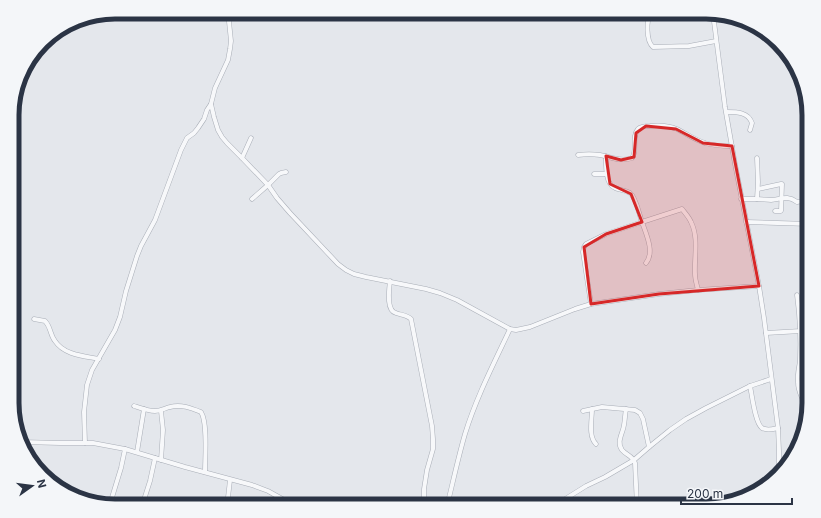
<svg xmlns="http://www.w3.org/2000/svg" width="821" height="518" font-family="Inter,sans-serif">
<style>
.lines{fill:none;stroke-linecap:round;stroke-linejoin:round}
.minor-casing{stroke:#a9aeb7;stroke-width:5}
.minor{stroke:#f7f8fa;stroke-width:4}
.marked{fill:#d62828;fill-opacity:0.2;stroke:#d62828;stroke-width:3;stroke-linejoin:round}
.rim{fill:none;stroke:#2b3445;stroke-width:5}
</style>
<rect width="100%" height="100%" fill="#e4e7ec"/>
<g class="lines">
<defs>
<g id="minor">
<path d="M228,12L231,41L230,49L228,60L215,88L211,104L214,117L218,130L222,137L227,143L242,158L268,185L277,198L290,213L338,264L346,270L354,274L366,277L426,289L440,293L457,300L510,329L516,330L530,327L575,309L591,304L659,294L698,290L759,286"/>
<path d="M651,12C646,20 646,41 653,47L689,46L716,41"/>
<path d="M713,14L725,107L735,164L759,286L764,318L778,428L779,451V472"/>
<path d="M727,112C737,112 748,112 752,123L750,130"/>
<path d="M578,155C585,154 593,154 600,155C611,157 621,162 632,158C638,151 631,137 638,129C641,126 647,126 650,126C658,125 669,126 677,129C687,134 695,140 705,143C714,146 723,146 732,146"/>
<path d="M606,156C606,165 605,184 615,188C619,190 625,190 630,193C636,197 639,214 642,222L682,209C685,213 689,217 691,222C699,238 694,257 695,274C695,280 697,285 698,290"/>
<path d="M242,158L251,138"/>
<path d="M594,174H607"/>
<path d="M758,189L781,184H782L781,211H775"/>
<path d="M252,199L268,185L279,174L281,173L286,172"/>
<path d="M741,199H757L758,182L757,158"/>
<path d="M757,199C762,199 767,200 771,200C782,199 787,195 797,202L809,200"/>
<path d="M746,222L809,224"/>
<path d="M390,281C389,290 386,311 396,313C401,315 407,315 411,319L432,426L433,439V449L427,470L424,489V506"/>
<path d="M797,295C800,317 801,338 800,361C799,368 797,375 798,382C798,391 803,402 809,408"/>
<path d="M591,304L583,252L584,247L586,244L606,234L642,222C646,234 655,252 646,263"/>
<path d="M34,319L45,321C51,327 50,335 55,341C64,355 84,356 99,359"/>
<path d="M766,333L801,331L809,329"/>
<path d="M750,386C752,395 755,423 762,428C767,431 773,429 778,428"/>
<path d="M134,406C140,408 148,411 155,411C161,411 165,408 170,407C181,404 191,408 201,412C208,423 205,458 205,472"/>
<path d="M592,409C592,420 588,436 596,444"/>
<path d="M626,409C625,414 625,420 624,425C623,433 616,442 622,450C626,455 633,456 635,463L637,506"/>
<path d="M161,411L163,430L161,460"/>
<path d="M583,411L602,407L635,410L640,413L643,419L649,447"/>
<path d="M22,442L60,443H93L125,449L185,467L252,485L268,491L295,506"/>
<path d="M85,443L84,412L87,385L92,370L115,330L120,317L126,291L137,256L141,246L155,220L181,150L187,138L194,133L198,128L204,119L207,110L211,104"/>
<path d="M137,452L144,409"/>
<path d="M110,504L121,468L125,449"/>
<path d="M142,506L150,481L155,458"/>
<path d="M227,506L230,480"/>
<path d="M447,506C453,482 458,458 465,434C476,398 494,363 510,329"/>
<path d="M554,506L586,486L605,477L634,460L649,447L670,430L686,419L706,408L750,386L771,379"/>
</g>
</defs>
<use href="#minor" class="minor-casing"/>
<use href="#minor" class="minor"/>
</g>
<path class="marked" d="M646,126L676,129L703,143L732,146L759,286L659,294L591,304L584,247L606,234L642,222L631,194L610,184L606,156L621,160L634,157L636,133Z"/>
<path d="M0 0H821V518H0ZM115 19H706A96 96 0 0 1 802 115V403A96 96 0 0 1 706 499H115A96 96 0 0 1 19 403V115A96 96 0 0 1 115 19Z" fill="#f4f6f9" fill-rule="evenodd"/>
<path class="rim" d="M115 19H706A96 96 0 0 1 802 115V403A96 96 0 0 1 706 499H115A96 96 0 0 1 19 403V115A96 96 0 0 1 115 19Z"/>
<g transform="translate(32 486) rotate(76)" stroke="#f4f6f9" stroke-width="3" paint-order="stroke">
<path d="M0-3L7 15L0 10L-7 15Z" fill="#2b3445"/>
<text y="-6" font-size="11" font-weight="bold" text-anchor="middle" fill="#2b3445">N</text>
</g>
<path d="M681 498v6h111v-6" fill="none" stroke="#2b3445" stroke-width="2"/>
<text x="687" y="498" font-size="12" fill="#2b3445" stroke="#f4f6f9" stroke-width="3" paint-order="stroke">200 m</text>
</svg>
